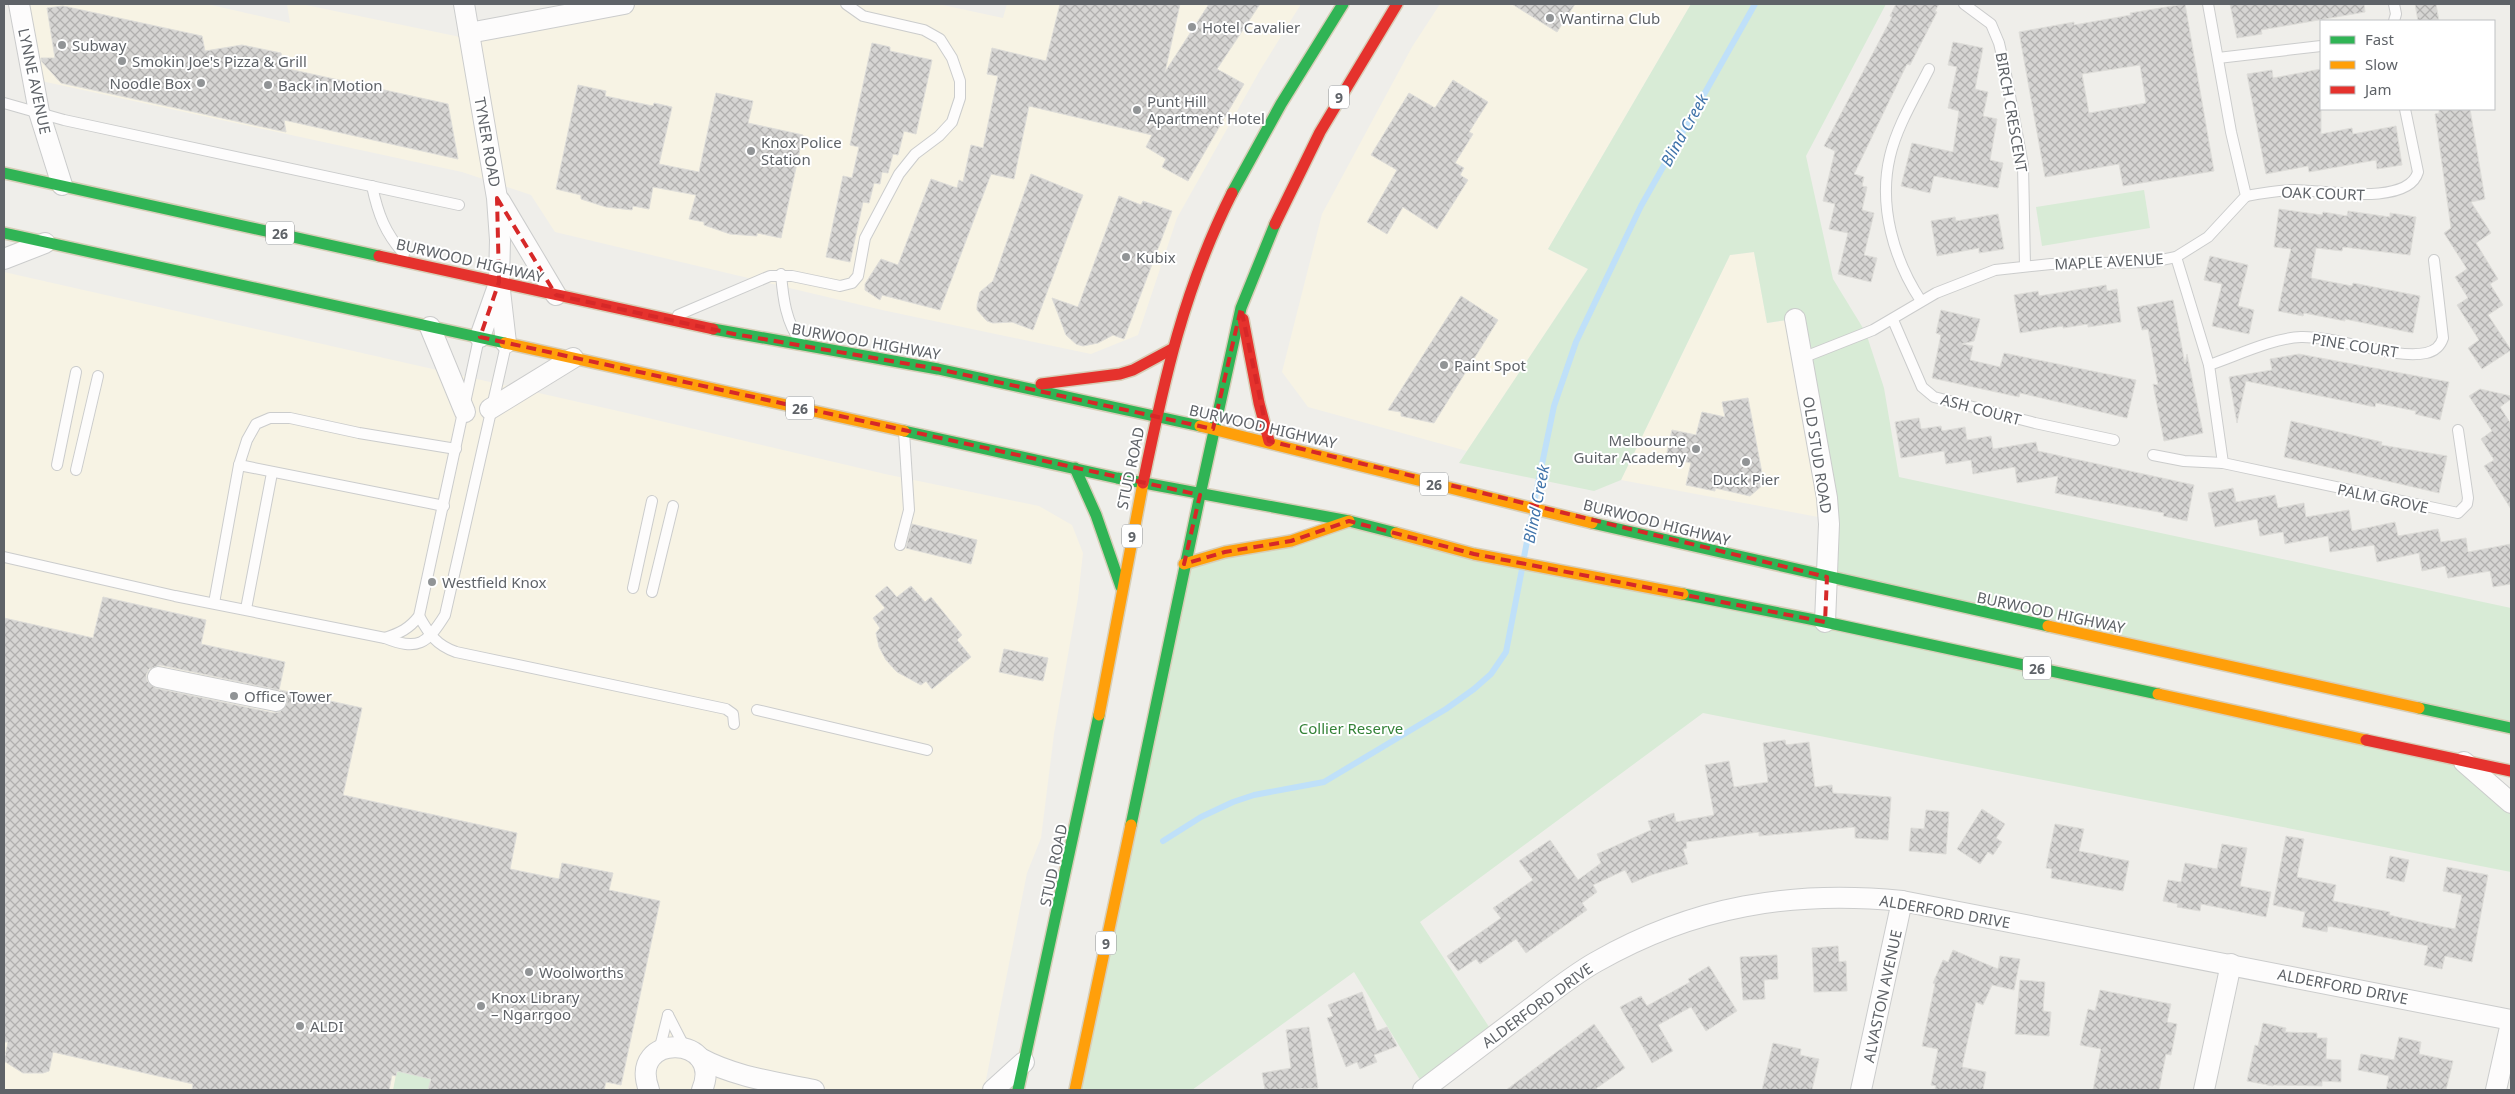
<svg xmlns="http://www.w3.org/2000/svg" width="2515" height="1094" font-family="'Noto Sans',sans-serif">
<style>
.commercial{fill:#f7f3e4}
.park{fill:#d8ebd6}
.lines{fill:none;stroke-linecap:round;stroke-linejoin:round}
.stream{stroke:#bfe0f9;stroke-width:6}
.building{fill:url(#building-cross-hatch);stroke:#deddd9;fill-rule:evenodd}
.lane-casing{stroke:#cbcccc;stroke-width:12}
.street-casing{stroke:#cbcccc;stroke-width:22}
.fast-casing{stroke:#d7ceb8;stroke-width:14}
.slow-casing{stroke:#d7ceb8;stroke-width:14}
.jam-casing{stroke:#d7ceb8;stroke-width:14}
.lane{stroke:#fdfcfc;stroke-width:10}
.street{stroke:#fdfcfc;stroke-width:20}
.fast{stroke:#30b455;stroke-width:11}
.slow{stroke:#ff9f0a;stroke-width:11}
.jam{stroke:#e5322d;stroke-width:11}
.marked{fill:none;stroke:#d62828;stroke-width:4;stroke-dasharray:10 6;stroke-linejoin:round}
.poi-dot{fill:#919496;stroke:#fff;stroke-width:2}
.labels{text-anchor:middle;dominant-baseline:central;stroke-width:4;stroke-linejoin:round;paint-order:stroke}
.shield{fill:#fff;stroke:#8f9295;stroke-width:1}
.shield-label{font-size:14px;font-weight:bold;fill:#5f6368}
.poi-label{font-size:15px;fill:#5f6368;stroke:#fff;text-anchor:start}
.street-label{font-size:15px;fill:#5f6368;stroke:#fff}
.park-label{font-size:15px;fill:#348238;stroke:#fff}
.water-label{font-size:16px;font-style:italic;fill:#4174aa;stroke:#fff}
</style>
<defs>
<pattern id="building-cross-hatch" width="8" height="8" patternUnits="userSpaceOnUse" patternTransform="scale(1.25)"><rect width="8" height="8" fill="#d6d5d3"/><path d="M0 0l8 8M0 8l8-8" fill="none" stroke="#b1b0af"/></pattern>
</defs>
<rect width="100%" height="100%" fill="#efeeea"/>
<g class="commercial">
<path d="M19,4H207L290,23L287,4H301L470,39L624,4H938L1003,18L1007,4H1301L1259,72L1177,218L1138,335L1091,354L882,310L555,232L531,195L462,172L32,79Z"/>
<path d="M1440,4H1691L1548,249L1588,269L1467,451L1308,407L1282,372L1322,214L1412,47Z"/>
<path d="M1754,252L1767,323L1795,319L1829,519L1621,480L1730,255Z"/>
<path d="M4,272L627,413L885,474L1039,506L1072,525L1083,553L1078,598L1054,734L1041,838L1027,873L984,1090H4Z"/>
</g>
<g class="park">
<path d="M1691,4H1886L1806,156L1833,279L1866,333L1884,388L1899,477L2511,608V728L1827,577L1794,319L1767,323L1754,252L1730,255L1621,480L1594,491L1459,463L1588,269L1548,249Z"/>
<path d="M2144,190L2150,228L2042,246L2036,207Z"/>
<path d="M1349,521L2462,760L2511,803V872L1703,713L1420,922L1495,1036L1425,1088L1354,972L1192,1090H1075L1184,564Z"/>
<path d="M402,1045L431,1079L428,1090H393Z"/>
</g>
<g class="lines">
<g class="stream">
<path d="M1534,503L1554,406L1576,342L1641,206L1755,4"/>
<path d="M1524,557L1532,515"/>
<path d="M1163,841L1201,817L1233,802L1254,795L1324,782L1446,709L1474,689L1491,674L1506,652L1522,569"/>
</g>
</g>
<g class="building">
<path d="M1060,4H1180L1165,72L1209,4H1260L1217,69L1244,84L1188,181L1162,167L1166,159L1146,147L1152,135L1029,106L1014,179L991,174L940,310L882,295L880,300L865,290V284L881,259L898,265L931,179L957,188L959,180L963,182L971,145L983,148L998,76L987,74L992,48L1046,61Z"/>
<path d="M1512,4H1575L1557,32Z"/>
<path d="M1896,4H1939L1935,11L1937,12L1910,65L1907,64L1854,174L1864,177L1862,186L1867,187L1862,210L1874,213L1864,255L1877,258L1871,282L1838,274L1848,233L1829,229L1835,204L1823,201L1835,151L1824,146L1892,17L1890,16Z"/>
<path d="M2185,4L2214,171L2123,186L2119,164L2045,177L2019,32L2074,22V25L2131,15L2130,13ZM2140,65L2146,103L2089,113L2082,74Z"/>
<path d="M2230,4H2364L2365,12L2261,30L2262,34L2237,38Z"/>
<path d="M2415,4H2436L2439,21H2418Z"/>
<path d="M63,6L202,36L205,51L242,45L281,53L284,68L448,104L458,159L284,120L286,132L61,83L42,62L41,58H55L47,8Z"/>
<path d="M1953,42L1983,48L1975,89L1988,92L1983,116L1997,119L1990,160L2003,163L1998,188L1934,176L1930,193L1901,186L1912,143L1953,152L1959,111L1948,108L1957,67L1948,65Z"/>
<path d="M872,43L890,47V51L932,60L916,134L904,131L898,155L893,154L888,173L882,172L880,184L874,183L869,203L863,202L850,262L826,257L843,176L852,178L859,147L850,145Z"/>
<path d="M2321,69V134L2352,128L2353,134L2396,126L2402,165L2377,169L2376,160L2309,172L2308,166L2266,174L2247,74L2272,70L2273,78Z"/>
<path d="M1453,80L1488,102L1469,132L1473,134L1455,163L1464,168L1460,175L1468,180L1437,229L1403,207L1387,234L1367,222L1397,170L1371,155L1409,93L1435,108Z"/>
<path d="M578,85L606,91L605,96L653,106L654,103L672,107L659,164L699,172L716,93L753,101L748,123L803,135L781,238L757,233V236L730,234L704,225V222L689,219L696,195L653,187L649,209L633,206L632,210L606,207L581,199V195L556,189Z"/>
<path d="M2439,109H2470L2485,199L2471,202L2491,233L2476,243L2498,279L2490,284L2503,305L2488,315L2511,350L2482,369L2468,348L2479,340L2457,305L2468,298L2455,277L2467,269L2444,233L2451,228L2435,114L2439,113Z"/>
<path d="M1031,174L1083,195L1033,330L1012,322L993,323L987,321L977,310V305L980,292L993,281Z"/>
<path d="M1119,196L1141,205L1143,201L1172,211L1124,339L1113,335L1098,343L1083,346L1076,344L1066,335L1052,298L1078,307Z"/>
<path d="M2279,209L2322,215L2323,212L2347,216L2348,211L2390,217V213L2416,217L2410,255L2343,247L2342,251L2316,248L2311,278L2352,286L2353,283L2420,296L2413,333L2345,319V321L2304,313L2303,316L2278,311L2291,249L2274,247Z"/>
<path d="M1998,214L2004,249L1979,253V248L1937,256L1931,221L1955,217L1956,221Z"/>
<path d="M2210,256L2248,265L2238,306L2254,310L2249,334L2212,326L2222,284L2204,280Z"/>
<path d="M2106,285L2107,291L2117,289L2121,322L2088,327V324L2063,328V326L2020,333L2014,295L2038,291L2039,296Z"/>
<path d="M1461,296L1498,320L1434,423L1401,416V412L1388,410Z"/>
<path d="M2173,300L2185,364L2187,354L2203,433L2164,441L2153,384L2158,385L2148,329L2142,330L2137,307Z"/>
<path d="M1941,310L1980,319L1974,341L1962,344L1973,346L1970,360L2000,367L2004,353L2136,380L2127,418L2020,393L2019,397L1932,378L1941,335L1936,333Z"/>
<path d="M2299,354L2449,382L2440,420L2415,414L2416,411L2376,403L2375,407L2246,381L2237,423L2229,377L2272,370L2270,359Z"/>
<path d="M2480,389L2511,396V399L2500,407L2511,424V509L2484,466L2494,460L2481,439L2492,431L2469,396Z"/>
<path d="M1748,398L1764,484L1750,496L1715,488V491L1686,485L1691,463L1666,457L1672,430L1696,435L1702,412L1725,417L1722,402Z"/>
<path d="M1919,418L1921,429L1941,426L1942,431L1965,427L1967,440L1991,436L1993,449L2036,442L2038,451L2194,485L2187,521L2163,516L2164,513L2055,493L2058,476L2017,483L2015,467L1973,474L1971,460L1946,464L1944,451L1901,458L1895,422Z"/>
<path d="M2291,421L2382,442L2381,445L2447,456L2439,493L2284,457Z"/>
<path d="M2233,488L2236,502L2275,495L2278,508L2304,503L2306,517L2349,510L2352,531L2395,522L2398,536L2438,529L2441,542L2466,538L2468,552L2511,544V584L2493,587L2490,571L2448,578L2445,566L2422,571L2419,553L2377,562L2374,545L2330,552L2328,536L2285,544L2283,532L2260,536L2257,519L2215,527L2208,493Z"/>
<path d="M912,524L977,540L971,564L906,548Z"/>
<path d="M887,586L897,597L911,586L925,602L931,597L962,635L957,640L971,657L932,689L926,681L921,685L897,672L886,660L879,647L876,633L880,628L873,618L885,608L875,596Z"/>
<path d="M103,597L206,620L201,644L285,662L279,690L160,665L149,669L146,675L147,681L155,688L274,713L280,712L287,704V697L280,690L362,708L343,795L517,833L510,869L559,879L562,863L613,873L609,890L660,901L621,1085L606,1082L604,1090H428L431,1079L397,1071L396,1076L392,1075L389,1090H192L193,1084L53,1052L49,1071L43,1073H23L4,1061L8,1042H4V618L93,638Z"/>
<path d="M1004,649L1048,658L1043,681L999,672Z"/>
<path d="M1785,740L1786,745L1809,742L1815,787L1832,785L1833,793L1891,797L1888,840L1855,838V827L1759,836V832L1686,842L1687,848L1683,849L1688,864L1651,875L1632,883L1625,870L1593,885L1597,892L1582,903L1587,910L1526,953L1516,939L1480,964L1476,959L1458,971L1447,956L1501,918L1493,908L1533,880L1519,861L1550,840L1578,880L1601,863L1597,854L1651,830L1648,821L1674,813L1676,822L1714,815L1705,765L1729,761L1734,787L1768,782L1763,743Z"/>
<path d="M1982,809L2005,824L1996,838L2002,842L1993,855L1988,852L1980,864L1957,849Z"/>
<path d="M1926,810L1949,812L1946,854L1909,851L1911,828L1924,829Z"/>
<path d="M2055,824L2084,829L2079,851L2129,861L2123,891L2051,878L2052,869L2046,868Z"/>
<path d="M2286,836L2304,839L2297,877L2336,885L2333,901L2390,912L2389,915L2433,925L2455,929L2462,895L2443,891L2447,867L2488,875L2472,962L2445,956L2442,969L2424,965L2428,946L2328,926L2327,932L2302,927L2305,912L2273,905Z"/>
<path d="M2222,844L2247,848L2240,886L2271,892L2266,917L2201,904L2200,911L2177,907L2178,904L2163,901L2168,880L2181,882L2185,863L2217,869Z"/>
<path d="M2390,856L2409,860L2404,882L2386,878Z"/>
<path d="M1838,946L1839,962L1846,961L1847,991L1814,992L1812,948Z"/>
<path d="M1953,950L1998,969L2000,956L2020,959L2014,990L1992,985L1983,1005L1976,1002L1962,1067L1986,1072L1983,1090H1935L1936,1086L1931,1085L1938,1049L1922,1046L1935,984L1933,983L1943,960L1948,962Z"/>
<path d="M1777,955L1778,979L1764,980L1765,999L1743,1000L1740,957Z"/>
<path d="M1709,966L1737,1011L1706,1031L1691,1007L1658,1025L1673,1051L1652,1063L1620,1007L1641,996L1647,1006L1690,982L1688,979Z"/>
<path d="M2020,980L2045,982L2043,1011L2051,1012L2049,1036L2015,1034Z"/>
<path d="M2100,990L2171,1004L2167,1022L2177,1024L2171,1055L2166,1054L2159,1090H2093L2101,1049L2080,1045L2088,1009L2095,1011Z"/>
<path d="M1362,992L1377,1031L1387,1027L1397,1046L1374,1055L1377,1062L1360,1069L1357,1062L1346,1067L1327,1018L1333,1016L1328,1005Z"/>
<path d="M2263,1023L2286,1028L2285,1032L2317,1033V1038H2327L2326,1059L2341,1060V1082L2322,1081V1086L2274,1085L2273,1086L2247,1081L2255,1045L2258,1046Z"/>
<path d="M1594,1024L1625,1068L1594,1090H1506Z"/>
<path d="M1309,1027L1318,1088L1265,1090L1262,1073L1291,1068L1286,1030Z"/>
<path d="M2399,1037L2421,1042L2419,1054L2453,1061L2446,1090H2386L2389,1076L2358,1070L2361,1054L2394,1060Z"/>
<path d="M1773,1043L1801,1049L1800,1055L1819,1059L1812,1090H1762Z"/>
</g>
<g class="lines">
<defs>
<g id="lane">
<path d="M1964,4L1991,24L1999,43L2005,69L2023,165L2025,266"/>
<path d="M2394,4L2396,14L2394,21"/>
<path d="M2218,58L2321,46"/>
<path d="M4,103L64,120L459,205"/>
<path d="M372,186C378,214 385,233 404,254"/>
<path d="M2246,196C2262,193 2279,190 2295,190C2322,190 2408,207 2418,172L2405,109"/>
<path d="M2176,257L2209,365C2236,356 2273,338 2301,337C2338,336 2394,360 2426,353C2435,351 2440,347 2443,338L2434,260"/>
<path d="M781,274C783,298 786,323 801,342"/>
<path d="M1921,301C1894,260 1878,206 1890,156C1897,126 1915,97 1929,69"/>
<path d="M678,315L770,276H792L840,286L852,283L858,276L865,238L899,174L915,154L939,136L952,122L960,98V81L952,58L940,39L924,30L863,16L846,4"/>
<path d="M1893,320L1922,387L1934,397L2035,423L2114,440"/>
<path d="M1802,358L1873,330L1936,293L1995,270L2051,264L2151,262L2176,257L2208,237L2246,196L2231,132L2208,4"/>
<path d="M2209,365L2223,463L2458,513L2467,504L2468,498L2458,430"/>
<path d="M2153,455L2184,461L2223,463"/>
<path d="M57,465L76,372"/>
<path d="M239,465L444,506"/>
<path d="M76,470L98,376"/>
<path d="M900,545L909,510L904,432"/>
<path d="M4,557L175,596L385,638C418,651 427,644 445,615L506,345"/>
<path d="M633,588L652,501"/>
<path d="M652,592L673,506"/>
<path d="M214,603L239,465L247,440L256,424L270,418H290L359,433L456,449"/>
<path d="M246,609L272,473"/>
<path d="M419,616C429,634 436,645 456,652L726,709L733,714L734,724"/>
<path d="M385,638C400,633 409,629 419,616L479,338"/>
<path d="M757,710L927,750"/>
<path d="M668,1015L685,1048"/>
<path d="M659,1051L668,1015"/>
</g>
<g id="street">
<path d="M19,4L39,112L62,185"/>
<path d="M464,4L497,198L500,240L499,282L506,343"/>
<path d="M469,33L624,4"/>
<path d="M500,201L556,295"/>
<path d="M4,259L45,243"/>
<path d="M1795,319L1827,498L1829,524L1825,622"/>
<path d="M430,327L465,412"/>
<path d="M480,337L498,286"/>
<path d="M490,409L573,358"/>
<path d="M158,677L276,701"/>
<path d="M2464,762L2511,803"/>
<path d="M700,1058C735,1077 775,1082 814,1090"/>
<path d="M649,1090C627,1031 725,1035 702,1090"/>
<path d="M993,1090L1024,1062"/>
<path d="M1423,1090C1459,1063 1495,1035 1531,1008C1552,992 1573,975 1596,962C1694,906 1792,890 1902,901L2511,1020"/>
<path d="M1861,1090L1902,901"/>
<path d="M2204,1090L2231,964"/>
<path d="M2496,1090L2511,1023"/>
</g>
<g id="fast">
<path d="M4,173L379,256"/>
<path d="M1232,193L1281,104L1343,4"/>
<path d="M4,233L505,343"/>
<path d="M713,329L938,369L1200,426"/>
<path d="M904,431L1117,478L1349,521L1396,533"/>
<path d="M1075,468L1096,515L1121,587"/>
<path d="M1200,495L1241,308L1275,224"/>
<path d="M1592,523L2048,626"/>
<path d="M1683,594L1825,622L2158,694"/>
<path d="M2419,708L2511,728"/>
<path d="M1131,825L1200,495"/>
<path d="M1018,1090L1099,715"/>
</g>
<g id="slow">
<path d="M505,343L904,431"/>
<path d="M1200,426L1592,523"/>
<path d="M1396,533L1474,554L1683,594"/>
<path d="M1184,564L1225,552L1291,541L1349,521"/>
<path d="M2048,626L2419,708"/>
<path d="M2158,694L2366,740"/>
<path d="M1099,715L1143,483"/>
<path d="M1075,1090L1131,825"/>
</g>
<g id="jam">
<path d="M1275,224L1320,132L1397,4"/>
<path d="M379,256L713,329"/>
<path d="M1243,319L1259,403L1269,441"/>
<path d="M1041,384L1120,374L1133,370L1172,349"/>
<path d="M1143,483C1164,380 1184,288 1232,193"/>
<path d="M2366,740L2511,771"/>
</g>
</defs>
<use href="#lane" class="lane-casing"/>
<use href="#street" class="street-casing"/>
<use href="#fast" class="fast-casing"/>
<use href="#slow" class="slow-casing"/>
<use href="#jam" class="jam-casing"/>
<use href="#lane" class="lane"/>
<use href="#street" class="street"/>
<use href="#fast" class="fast"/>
<use href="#slow" class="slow"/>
<use href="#jam" class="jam"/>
</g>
<path class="marked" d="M497,198L556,295L734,334L938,369L1213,429L1241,308L1269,441L1827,577L1825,622L1474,554L1349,521L1291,541L1225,552L1184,564L1200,495L480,337L499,282Z"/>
<g class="poi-dot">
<circle cx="1550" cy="18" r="5"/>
<circle cx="1192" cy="27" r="5"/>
<circle cx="62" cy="45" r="5"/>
<circle cx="122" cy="61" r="5"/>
<circle cx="201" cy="83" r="5"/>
<circle cx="268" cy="85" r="5"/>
<circle cx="1137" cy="110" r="5"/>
<circle cx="751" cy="151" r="5"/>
<circle cx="1126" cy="257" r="5"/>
<circle cx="1444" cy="365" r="5"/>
<circle cx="1696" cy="449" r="5"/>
<circle cx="1746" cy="462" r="5"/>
<circle cx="432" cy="582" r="5"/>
<circle cx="234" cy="696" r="5"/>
<circle cx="529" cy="972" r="5"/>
<circle cx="481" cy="1006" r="5"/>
<circle cx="300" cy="1026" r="5"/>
</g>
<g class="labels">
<g class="shield">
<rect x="1329" y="85.5" width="20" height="23" rx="4"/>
<rect x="266" y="221.5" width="28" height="23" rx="4"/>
<rect x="786" y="396.5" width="28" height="23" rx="4"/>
<rect x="1420" y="472.5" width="28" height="23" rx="4"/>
<rect x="1122" y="524.5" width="20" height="23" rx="4"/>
<rect x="2023" y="656.5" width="28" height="23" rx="4"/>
<rect x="1096" y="931.5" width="20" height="23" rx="4"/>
</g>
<g class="shield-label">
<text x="1339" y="97">9</text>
<text x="280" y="233">26</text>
<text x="800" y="408">26</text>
<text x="1434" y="484">26</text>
<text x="1132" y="536">9</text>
<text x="2037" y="668">26</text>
<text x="1106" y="943">9</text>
</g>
<g class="poi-label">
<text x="1560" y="18">Wantirna Club</text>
<text x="1202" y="27">Hotel Cavalier</text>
<text x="72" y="45">Subway</text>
<text x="132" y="61">Smokin Joe's Pizza &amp; Grill</text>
<text x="191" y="83" text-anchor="end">Noodle Box</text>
<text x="278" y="85">Back in Motion</text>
<text x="1147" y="101">Punt Hill<tspan x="1147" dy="17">Apartment Hotel</tspan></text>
<text x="761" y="142">Knox Police<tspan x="761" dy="17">Station</tspan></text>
<text x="1136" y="257">Kubix</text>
<text x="1454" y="365">Paint Spot</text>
<text x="1686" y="440" text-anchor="end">Melbourne<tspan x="1686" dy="17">Guitar Academy</tspan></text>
<text x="1746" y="479" text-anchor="middle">Duck Pier</text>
<text x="442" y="582">Westfield Knox</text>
<text x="244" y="696">Office Tower</text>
<text x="539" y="972">Woolworths</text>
<text x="491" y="997">Knox Library<tspan x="491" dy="17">– Ngarrgoo</tspan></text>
<text x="310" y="1026">ALDI</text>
</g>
<g class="street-label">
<text transform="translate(35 81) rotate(78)">LYNNE AVENUE</text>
<text transform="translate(2012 112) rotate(80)">BIRCH CRESCENT</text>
<text transform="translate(488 142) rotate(80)">TYNER ROAD</text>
<text transform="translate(2323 193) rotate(2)">OAK COURT</text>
<text transform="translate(470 260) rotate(13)">BURWOOD HIGHWAY</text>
<text transform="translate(2109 261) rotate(-3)">MAPLE AVENUE</text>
<text transform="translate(866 341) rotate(10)">BURWOOD HIGHWAY</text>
<text transform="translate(2355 345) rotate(9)">PINE COURT</text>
<text transform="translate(1981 409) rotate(15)">ASH COURT</text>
<text transform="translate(1263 426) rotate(13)">BURWOOD HIGHWAY</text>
<text transform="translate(1818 455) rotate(81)">OLD STUD ROAD</text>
<text transform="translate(1130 468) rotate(-78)">STUD ROAD</text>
<text transform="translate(2383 498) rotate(12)">PALM GROVE</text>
<text transform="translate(1657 522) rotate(14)">BURWOOD HIGHWAY</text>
<text transform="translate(2051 612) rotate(12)">BURWOOD HIGHWAY</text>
<text transform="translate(1053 865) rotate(-78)">STUD ROAD</text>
<text transform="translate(1945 911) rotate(10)">ALDERFORD DRIVE</text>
<text transform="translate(2343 986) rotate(11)">ALDERFORD DRIVE</text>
<text transform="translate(1882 996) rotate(-78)">ALVASTON AVENUE</text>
<text transform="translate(1537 1005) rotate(-36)">ALDERFORD DRIVE</text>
</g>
<g class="park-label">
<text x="1351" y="728">Collier Reserve</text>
</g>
<g class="water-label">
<text transform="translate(1684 130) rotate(-61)">Blind Creek</text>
<text transform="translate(1536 504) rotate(-79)">Blind Creek</text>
</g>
</g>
<rect width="2515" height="1094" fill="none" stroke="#5f6368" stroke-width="10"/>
<rect x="2320" y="20" width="175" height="90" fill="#ffffff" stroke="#bfc1c3"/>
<rect x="2330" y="36" width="25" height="8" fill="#30b455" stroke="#bfc1c3"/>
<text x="2365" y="45" font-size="15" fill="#5f6368">Fast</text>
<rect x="2330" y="61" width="25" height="8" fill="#ff9f0a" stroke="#bfc1c3"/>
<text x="2365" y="70" font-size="15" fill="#5f6368">Slow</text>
<rect x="2330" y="86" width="25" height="8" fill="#e5322d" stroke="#bfc1c3"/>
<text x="2365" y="95" font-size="15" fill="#5f6368">Jam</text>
</svg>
